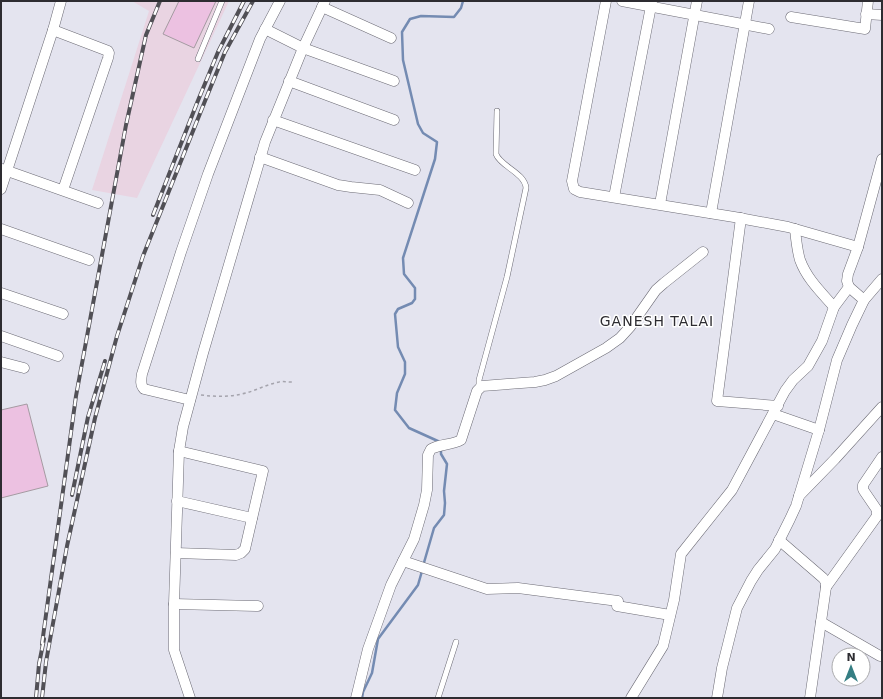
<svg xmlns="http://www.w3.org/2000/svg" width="883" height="699" font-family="'DejaVu Sans',sans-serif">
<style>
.industrial{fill:#e9d4e2}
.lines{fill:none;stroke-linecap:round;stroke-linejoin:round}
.stream{stroke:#748bb2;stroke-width:2.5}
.building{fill:#ecc1e1;stroke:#a59ba2}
.service-casing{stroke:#6c6b75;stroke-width:6}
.minor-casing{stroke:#6c6b75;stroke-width:11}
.path{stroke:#a5a4ad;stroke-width:1.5;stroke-dasharray:3 3;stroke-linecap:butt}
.service{stroke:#fff;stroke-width:5}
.minor{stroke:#fff;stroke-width:10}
.rail-casing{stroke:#515056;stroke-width:4}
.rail{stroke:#fff;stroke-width:2.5;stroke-dasharray:8;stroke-linecap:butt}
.labels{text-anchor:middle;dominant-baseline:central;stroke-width:3;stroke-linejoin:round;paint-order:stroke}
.neighbourhood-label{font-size:14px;letter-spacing:1px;fill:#2d2c31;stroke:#fff}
</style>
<rect width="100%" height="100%" fill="#e4e4ef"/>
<path class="industrial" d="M132,1H229L137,198L92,190L149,11Z"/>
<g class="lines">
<g class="stream">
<path d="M440,442L409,428L395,410L397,393L405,374V362L398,347L395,314L398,309L412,303L415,299V288L404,274L403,258L435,159L437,142L423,133L418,124L403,60L402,32L410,19L421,16L454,17L461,8L463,1"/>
<path d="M423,566L434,528L444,515L445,503L444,491L447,464L441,454V448"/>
<path d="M362,698L363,692L372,673L378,639L418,585L422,571"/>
</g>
</g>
<g class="building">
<path d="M179,1H216L194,48L163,34Z"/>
<path d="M27,404L48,486L1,498V410Z"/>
</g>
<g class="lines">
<defs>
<g id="service">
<path d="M198,59L222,1"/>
<path d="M479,388V380L507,277L526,188C525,173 500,166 496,154L497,111"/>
<path d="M438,698L456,642"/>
</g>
<g id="minor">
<path d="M606,1L572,181L574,189L580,192L734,217L788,227L858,247"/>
<path d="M622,1L769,29"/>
<path d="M322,7L391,38"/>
<path d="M866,14L882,15"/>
<path d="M791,17L865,29L868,1"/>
<path d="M265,29L303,48L394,81"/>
<path d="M53,30L108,51L109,53L108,58L63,190"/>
<path d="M289,81L394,120"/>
<path d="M273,120L415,170"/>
<path d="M260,157L338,185L351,187L380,190L408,203"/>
<path d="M2,169L98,203"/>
<path d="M1,189L53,30L61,1"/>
<path d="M614,197L652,1"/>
<path d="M660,204L697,1"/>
<path d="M711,213L749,1"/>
<path d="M741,218L717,401L778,406"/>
<path d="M1,229L89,260"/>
<path d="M795,229C796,239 797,250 800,260C807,279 821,292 834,307"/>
<path d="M1,293L63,314"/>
<path d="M864,300L849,287L847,281L848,274L858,247L882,159"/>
<path d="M1,336L58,356"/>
<path d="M1,362L24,368"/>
<path d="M190,400L144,389C140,385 141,380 142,374L181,252L208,174L260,39L280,1"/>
<path d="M773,414L819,430"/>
<path d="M799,496L835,459L882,407"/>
<path d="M177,501L252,518"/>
<path d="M779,540L823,578L826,582V587L810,698"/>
<path d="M176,553L236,555L241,553L245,549L263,471L179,451"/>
<path d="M403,561L487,589L518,588L618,601"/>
<path d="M826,587L877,516V510L864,491L863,489V485L882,457"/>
<path d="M174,604L258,606"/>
<path d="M617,606L670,615"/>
<path d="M821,622L880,656H882"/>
<path d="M190,698L174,650V604L179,451L183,427L203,353L265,142L303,48L325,1"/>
<path d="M356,698L368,649L391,585L414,539L424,505L427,490L428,455L431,449C440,444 452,445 461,440L477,391L482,386L535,382L545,380L556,376L606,348L620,338L630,327L656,290L664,283L703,252"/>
<path d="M631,698L663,646L674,600L681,554L732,490L785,391L793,380L808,366L822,341L834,307L849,287"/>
<path d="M717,698L722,668L737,608L751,581L758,570L775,549L790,519L796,506L819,430L837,360L852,325L864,300L882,279"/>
</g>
</defs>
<use href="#service" class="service-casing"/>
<use href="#minor" class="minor-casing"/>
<path class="path" d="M201,395C217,397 231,397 246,393C257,390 268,384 279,382C283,381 287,382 292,382"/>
<use href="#service" class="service"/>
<use href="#minor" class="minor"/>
<defs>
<g id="rail">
<path d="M153,215L197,103L218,52L244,1"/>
<path d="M72,495L88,417L105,361"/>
<path d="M42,644L76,396L126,125L146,35L160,1"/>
<path d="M36,698L39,664L44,639"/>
<path d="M42,698L46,662L67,546L95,418L117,336L143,256L205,101L225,52L253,1"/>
</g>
</defs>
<use href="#rail" class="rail-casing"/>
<use href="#rail" class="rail"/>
</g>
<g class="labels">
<g class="neighbourhood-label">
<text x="657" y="321">GANESH TALAI</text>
</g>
</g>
<rect width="883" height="699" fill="none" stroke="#2d2c31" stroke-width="4"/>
<g transform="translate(851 667)"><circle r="19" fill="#ffffff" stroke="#ababad"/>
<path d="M0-3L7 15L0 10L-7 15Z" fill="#357e83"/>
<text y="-6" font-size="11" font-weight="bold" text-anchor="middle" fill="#2d2c31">N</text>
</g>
</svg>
